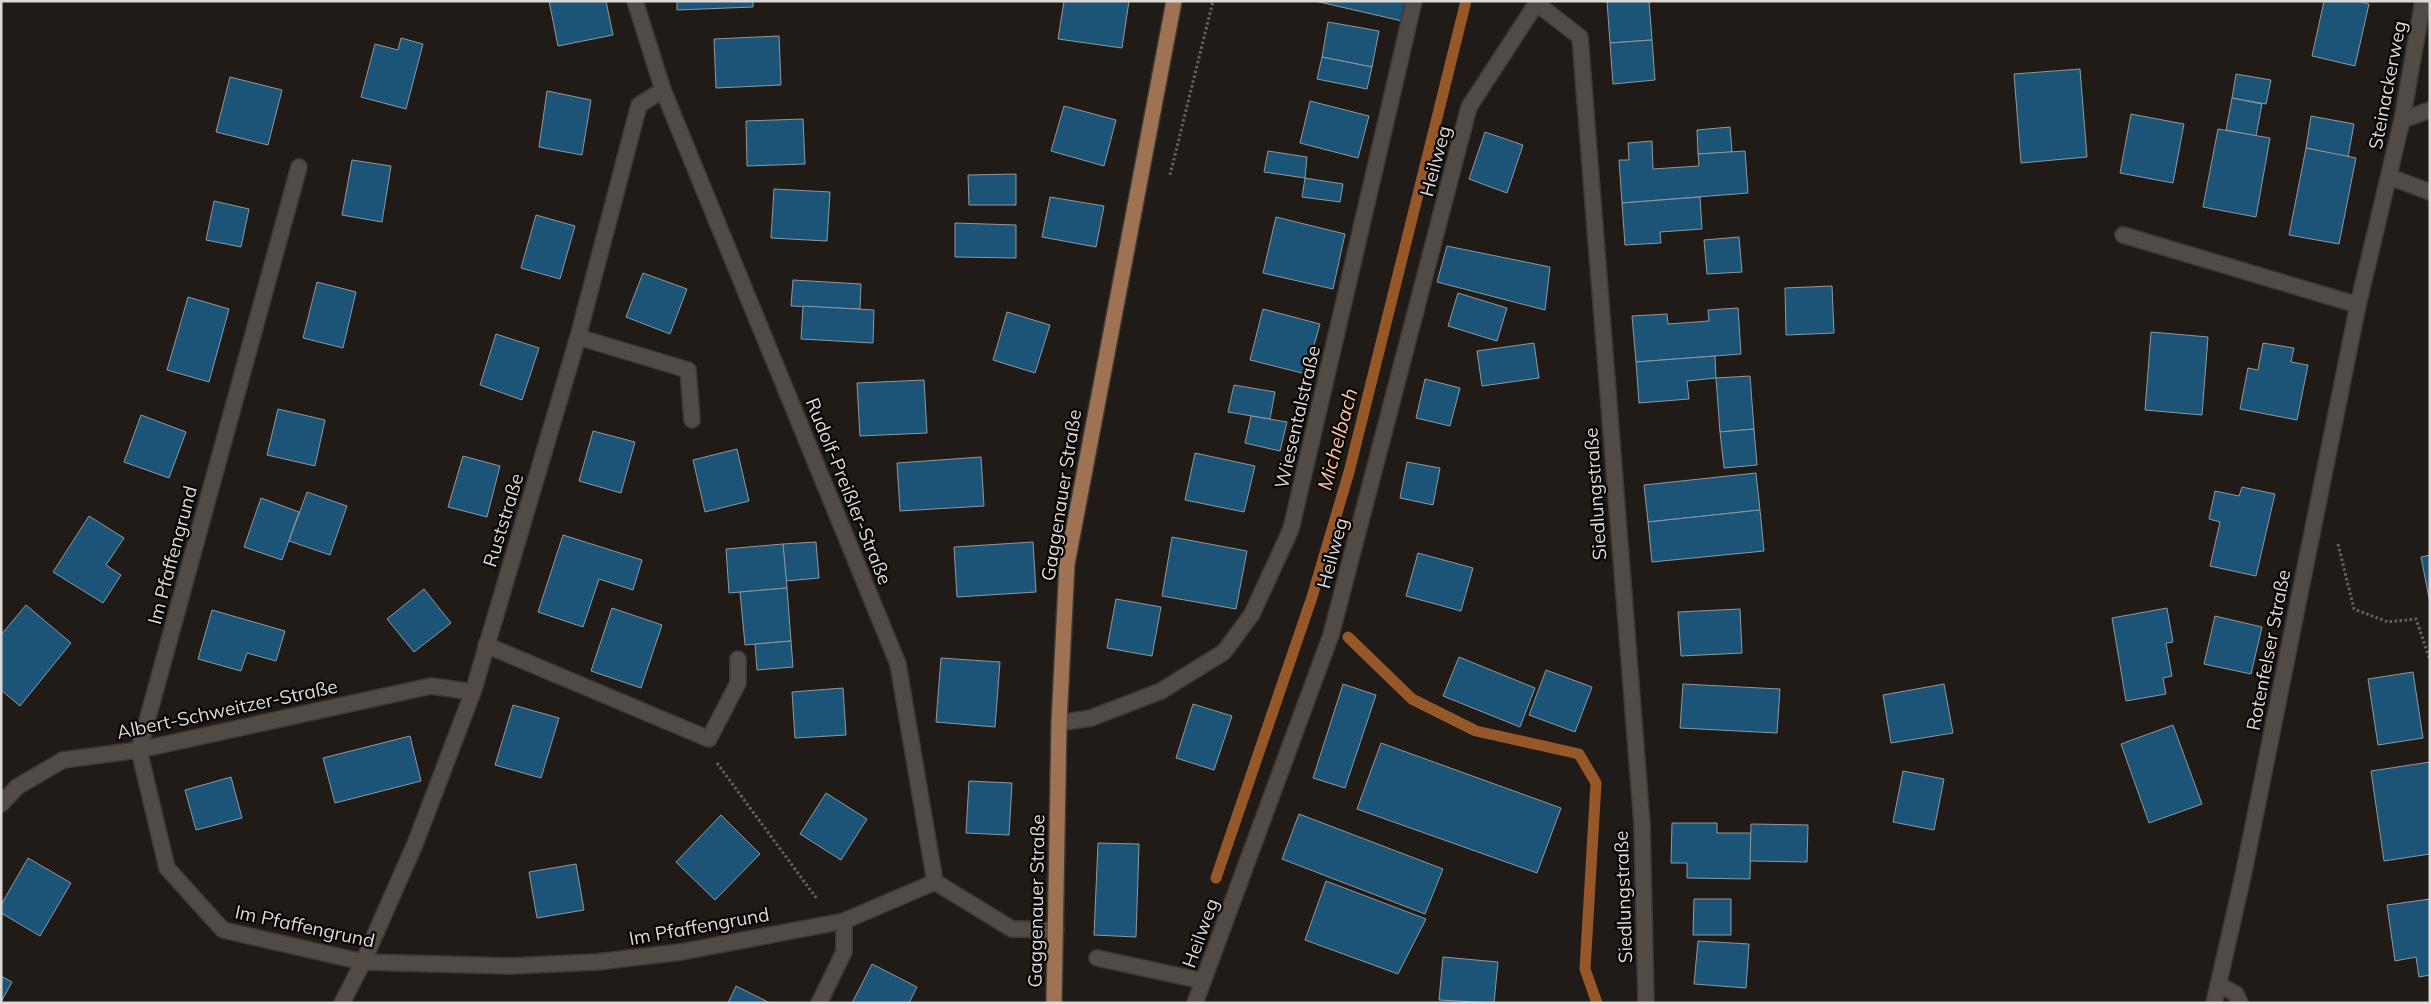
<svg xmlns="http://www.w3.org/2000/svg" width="2431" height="1004" font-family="Mulish,sans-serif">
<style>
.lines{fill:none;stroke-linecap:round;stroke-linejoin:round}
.stream{stroke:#975829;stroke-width:11}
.building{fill:#1c5477;stroke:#90989e}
.minor-casing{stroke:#3d3936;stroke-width:18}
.major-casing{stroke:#3d3936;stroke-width:18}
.path{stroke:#66615d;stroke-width:3;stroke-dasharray:2.5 2.5;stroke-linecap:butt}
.minor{stroke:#514a45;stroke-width:15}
.major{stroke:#9e7253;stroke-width:15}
.labels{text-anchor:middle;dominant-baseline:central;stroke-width:4.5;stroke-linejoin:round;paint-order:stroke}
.street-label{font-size:19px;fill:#ddd9d6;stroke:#090605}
.water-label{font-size:20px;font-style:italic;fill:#fcc4a0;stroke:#090605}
</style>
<rect width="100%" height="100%" fill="#211b17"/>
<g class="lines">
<g class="stream">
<path d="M1348,637L1412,699L1476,731L1579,754L1596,783L1585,969L1597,1003"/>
<path d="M1216,878L1312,597L1349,472L1466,1"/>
</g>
</g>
<g class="building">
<path d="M549,1H606L613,35L558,46Z"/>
<path d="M677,1H753V7L677,10Z"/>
<path d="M1064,1H1129L1122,48L1058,39Z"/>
<path d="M1315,1H1407L1402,21Z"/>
<path d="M1607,1H1649L1652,40L1610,43Z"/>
<path d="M2324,1H2358L2369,4L2355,66L2312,56Z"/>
<path d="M1328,22L1379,31L1372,67L1322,57Z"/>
<path d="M779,36L781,85L716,88L714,39Z"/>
<path d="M401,38L423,44L406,109L361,97L375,44L398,50Z"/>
<path d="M1652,40L1655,80L1613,84L1610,43Z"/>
<path d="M1322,57L1372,67L1367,89L1317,79Z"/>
<path d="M2080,69L2087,157L2021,163L2014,74Z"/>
<path d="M2236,74L2271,80L2266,104L2232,98Z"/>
<path d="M230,77L282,90L268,145L216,132Z"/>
<path d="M547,91L591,100L582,155L539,147Z"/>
<path d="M2232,98L2262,104L2256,136L2226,130Z"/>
<path d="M1310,101L1369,116L1358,158L1300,143Z"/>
<path d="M1064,106L1116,120L1104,166L1051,151Z"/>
<path d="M2131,114L2184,124L2173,183L2120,173Z"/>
<path d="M2311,116L2354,124L2348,157L2306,148Z"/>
<path d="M803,119L805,164L747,166L746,121Z"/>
<path d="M1730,127L1732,152L1698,154L1697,130Z"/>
<path d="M2218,129L2270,138L2256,217L2203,207Z"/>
<path d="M1485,132L1523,145L1507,193L1469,179Z"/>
<path d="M1652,141L1653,169L1699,166L1698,154L1745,151L1748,193L1622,203L1619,160H1629L1628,143Z"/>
<path d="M2306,148L2356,158L2339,244L2289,235Z"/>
<path d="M1268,151L1307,157L1305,178L1264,172Z"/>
<path d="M352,160L391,166L382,222L342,215Z"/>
<path d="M1016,174V205H969L968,175Z"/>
<path d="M1305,178L1343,184L1340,202L1302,197Z"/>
<path d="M774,189L830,192L827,241L771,238Z"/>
<path d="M1050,197L1104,206L1096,247L1042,237Z"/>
<path d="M1700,197L1702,229L1660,232L1661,243L1625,245L1622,203Z"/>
<path d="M214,201L249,209L241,247L206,240Z"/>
<path d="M536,215L575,226L560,279L521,268Z"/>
<path d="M1276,217L1345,234L1333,289L1263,273Z"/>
<path d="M955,223L1016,225V258L955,257Z"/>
<path d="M1739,237L1742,272L1707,274L1704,240Z"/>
<path d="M1447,246L1550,267L1545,310L1437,282Z"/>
<path d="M643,273L687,289L670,334L626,317Z"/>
<path d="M793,280L861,284L860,309L791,306Z"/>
<path d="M317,282L356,292L343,348L303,338Z"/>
<path d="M1832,286L1834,333L1786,335L1785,288Z"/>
<path d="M1458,293L1507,308L1497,341L1448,326Z"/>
<path d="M188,297L229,309L209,382L167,370Z"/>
<path d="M803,306L874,310L873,343L801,339Z"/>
<path d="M1738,308L1741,354L1636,362L1632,316L1667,314L1668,324L1709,321L1708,310Z"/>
<path d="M1263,309L1320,324L1306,374L1250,360Z"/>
<path d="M1007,312L1050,325L1035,373L993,360Z"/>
<path d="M2151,332L2208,337L2202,415L2145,410Z"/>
<path d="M496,334L539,348L522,400L480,385Z"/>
<path d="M1534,343L1539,378L1482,386L1477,351Z"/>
<path d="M2263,343L2294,348L2291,362L2308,365L2297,420L2240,409L2248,368L2258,370Z"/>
<path d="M1715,356L1716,378L1687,381L1689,399L1639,403L1636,362Z"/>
<path d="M1750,376L1754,429L1720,432L1716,378Z"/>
<path d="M1425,379L1460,388L1450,426L1416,418Z"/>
<path d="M924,380L927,433L860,436L857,383Z"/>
<path d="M1234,385L1275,392L1270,419L1228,412Z"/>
<path d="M278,409L325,420L315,466L267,455Z"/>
<path d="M141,415L186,432L169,478L124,462Z"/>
<path d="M1251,416L1287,422L1280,451L1245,443Z"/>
<path d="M1754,429L1757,465L1724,468L1720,432Z"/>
<path d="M593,431L635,442L621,493L579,481Z"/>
<path d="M737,449L749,501L705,512L693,460Z"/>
<path d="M1195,453L1255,466L1244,512L1185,500Z"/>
<path d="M463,456L500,466L487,517L448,507Z"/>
<path d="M981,457L984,506L900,511L897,463Z"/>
<path d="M1407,462L1440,468L1433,505L1400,498Z"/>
<path d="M1756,473L1760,510L1648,522L1644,485Z"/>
<path d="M2242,487L2275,494L2256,576L2210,566L2220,522L2209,519L2215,491L2239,496Z"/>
<path d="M307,492L347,506L330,555L289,541Z"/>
<path d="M261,498L299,512L282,560L244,547Z"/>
<path d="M1760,510L1764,551L1652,562L1648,522Z"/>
<path d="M89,516L124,538L106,565L121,575L103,603L53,572Z"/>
<path d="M563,535L642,560L633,590L599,579L583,627L538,612Z"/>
<path d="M1172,537L1247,551L1236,609L1162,596Z"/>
<path d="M816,542L819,578L786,581L783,544Z"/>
<path d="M1033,542L1036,592L957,597L954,547Z"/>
<path d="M783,544L787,588L729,593L726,549Z"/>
<path d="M1418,553L1473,568L1461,611L1406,596Z"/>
<path d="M2430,555V603L2421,557Z"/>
<path d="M787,588L791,641L745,645L740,592Z"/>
<path d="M424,589L451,623L414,652L387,619Z"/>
<path d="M1116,599L1161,607L1152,656L1107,648Z"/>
<path d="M26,605L71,643L20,706L1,690V635Z"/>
<path d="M612,608L662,625L641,688L591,671Z"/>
<path d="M2167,608L2173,642L2166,643L2172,676L2163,678L2166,694L2126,701L2112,618Z"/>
<path d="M1740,609L1742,653L1681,656L1678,612Z"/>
<path d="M212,610L285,631L276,661L247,653L241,671L198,659Z"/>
<path d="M2215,616L2262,627L2251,674L2204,664Z"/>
<path d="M791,641L793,667L757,670L755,644Z"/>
<path d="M1459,657L1535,688L1520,727L1443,696Z"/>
<path d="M941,658L1000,662L995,727L936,722Z"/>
<path d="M1546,670L1592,687L1575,732L1529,715Z"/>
<path d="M2413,672L2423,738L2378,745L2368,679Z"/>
<path d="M1343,684L1376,695L1345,788L1313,778Z"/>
<path d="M1683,684L1780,689L1777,733L1680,728Z"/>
<path d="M1944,684L1953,733L1891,743L1883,695Z"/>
<path d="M843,688L846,735L795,738L792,692Z"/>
<path d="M1193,704L1232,716L1214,770L1176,758Z"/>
<path d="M513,705L559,718L541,778L495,765Z"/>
<path d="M2173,725L2202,804L2149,823L2121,744Z"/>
<path d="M410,736L421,781L335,803L323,758Z"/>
<path d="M1381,743L1561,808L1537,873L1357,809Z"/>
<path d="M2430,762V854L2384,861L2371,771Z"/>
<path d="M1903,771L1944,779L1934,830L1893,822Z"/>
<path d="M231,777L242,818L196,830L185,790Z"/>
<path d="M969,781L1012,783L1009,835L966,833Z"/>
<path d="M826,793L867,819L841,860L800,834Z"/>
<path d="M1299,814L1443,869L1425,914L1282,859Z"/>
<path d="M721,815L760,854L715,900L676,862Z"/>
<path d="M1672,823H1717V833H1751L1750,879L1687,878V863H1671Z"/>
<path d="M1751,824L1808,825L1807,862L1750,861Z"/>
<path d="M1098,843L1139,844L1136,937L1094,935Z"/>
<path d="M28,858L71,883L40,936L1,913V905Z"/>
<path d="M576,864L584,910L537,918L529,872Z"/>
<path d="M1326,881L1426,919L1398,974L1305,940Z"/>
<path d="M1694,899H1731V935H1693Z"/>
<path d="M2430,899V975L2419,977L2416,957L2395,961L2387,905Z"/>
<path d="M1698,941L1749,944L1746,988L1694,984Z"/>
<path d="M1443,957L1498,962L1494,1003L1439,1000Z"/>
<path d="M872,964L917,987L909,1003H852Z"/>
<path d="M1,976L12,982L1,1002Z"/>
<path d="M736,986L770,1003H728Z"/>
</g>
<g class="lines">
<defs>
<g id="minor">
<path d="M635,1L663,90L898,664L935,882L1012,929L1056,930"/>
<path d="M1536,3L1580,37L1642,824L1646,1003"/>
<path d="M2402,120L2430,110"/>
<path d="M299,167L139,750L167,868L223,930L363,962L511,966L597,962L681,952L844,921L935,882"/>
<path d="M2390,177L2430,192"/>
<path d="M2123,235L2358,305"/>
<path d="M578,337L688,370L692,420"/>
<path d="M486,645L709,739L738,683V659"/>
<path d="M1059,723L1091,718L1161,691L1224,652L1252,614L1291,529L1414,1"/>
<path d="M1,804L17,787L63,760L139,750L431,686L473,692"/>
<path d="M1097,958L1203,981"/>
<path d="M2218,984L2236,994L2240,1003"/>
<path d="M342,1003L363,962L415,844L473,692L578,337L639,105L663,90"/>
<path d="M819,1003L844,952V921"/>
<path d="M1195,1003L1331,635L1469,107L1538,1"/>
<path d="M2214,1003L2243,876L2358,305L2402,120L2423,1"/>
</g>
<path id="major" d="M1054,1003L1059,723L1067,564L1174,1"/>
</defs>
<use href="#minor" class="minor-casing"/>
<use href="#major" class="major-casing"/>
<g class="path">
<path d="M1170,175L1213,1"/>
<path d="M2338,544L2354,609L2388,622L2416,619L2430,660"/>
<path d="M717,763L817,899"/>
</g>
<use href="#minor" class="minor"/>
<use href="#major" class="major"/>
</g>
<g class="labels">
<g class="street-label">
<text transform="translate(2387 85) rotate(-79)">Steinackerweg</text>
<text transform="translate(1435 161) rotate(-75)">Heilweg</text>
<text transform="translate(1297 417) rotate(-77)">Wiesentalstraße</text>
<text transform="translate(849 491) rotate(68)">Rudolf-Preißler-Straße</text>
<text transform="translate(1595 494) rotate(-94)">Siedlungstraße</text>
<text transform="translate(1061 495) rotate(-81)">Gaggenauer Straße</text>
<text transform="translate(503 520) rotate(-73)">Ruststraße</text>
<text transform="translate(1332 553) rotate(-75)">Heilweg</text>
<text transform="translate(172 555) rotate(-75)">Im Pfaffengrund</text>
<text transform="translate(2268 650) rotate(-79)">Rotenfelser Straße</text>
<text transform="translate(227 709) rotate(-12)">Albert-Schweitzer-Straße</text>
<text transform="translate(1623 897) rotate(-92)">Siedlungstraße</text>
<text transform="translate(1036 901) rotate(-89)">Gaggenauer Straße</text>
<text transform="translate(305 926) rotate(12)">Im Pfaffengrund</text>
<text transform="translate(699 926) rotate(-10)">Im Pfaffengrund</text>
<text transform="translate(1200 933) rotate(-70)">Heilweg</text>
</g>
<g class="water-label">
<text transform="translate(1337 439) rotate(-75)">Michelbach</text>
</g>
</g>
<rect width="2431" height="1004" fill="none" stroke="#ddd9d6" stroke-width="5"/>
</svg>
